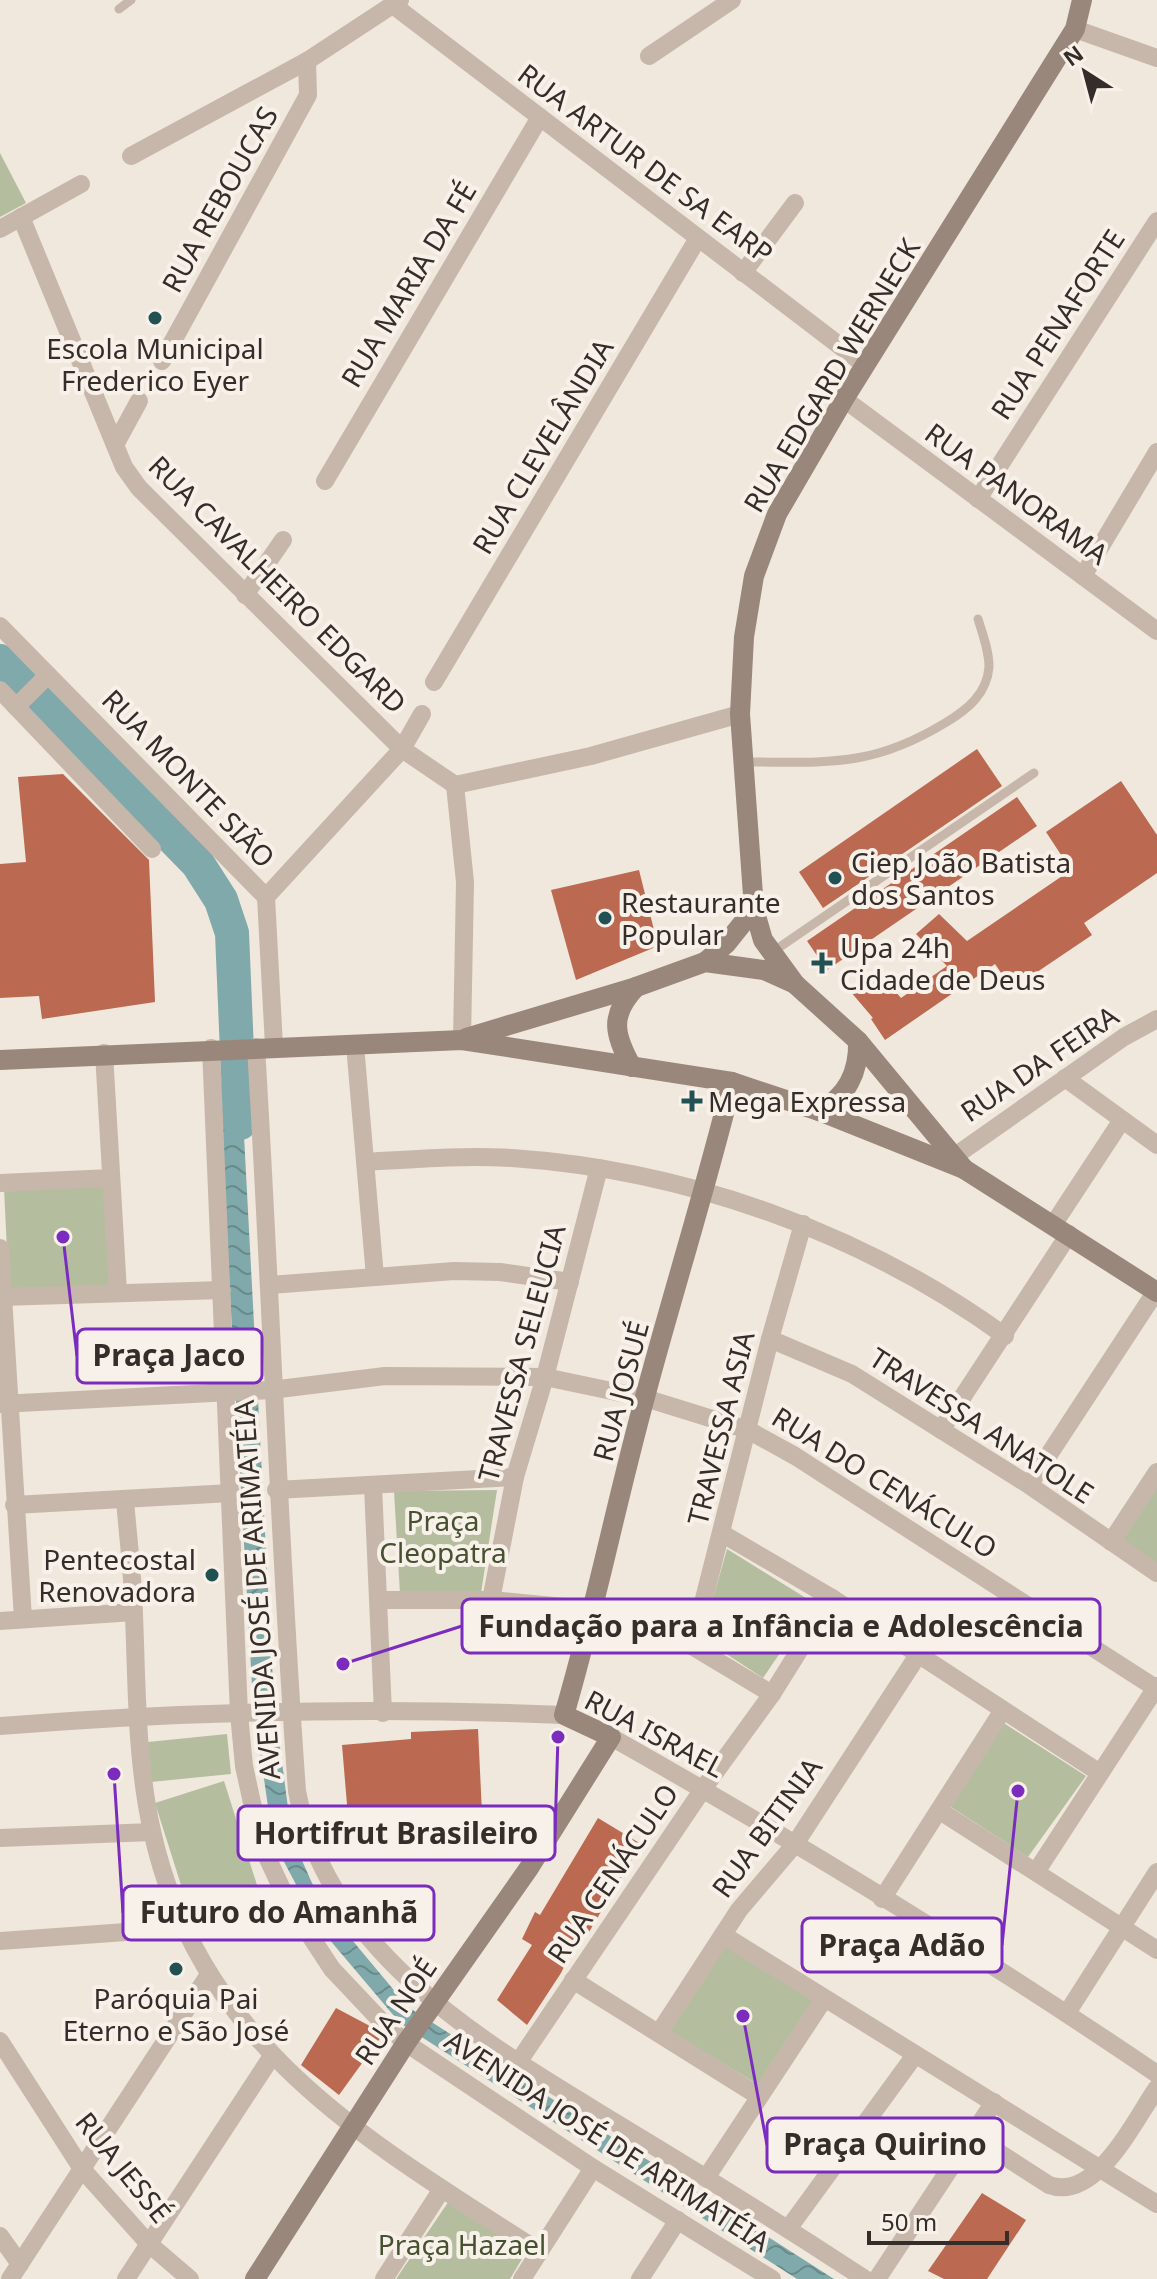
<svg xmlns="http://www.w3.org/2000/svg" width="1157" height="2279" font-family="'Noto Sans',sans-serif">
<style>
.green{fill:#b4be9f}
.water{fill:url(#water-waves)}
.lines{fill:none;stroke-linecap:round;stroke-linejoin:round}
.river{stroke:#7fa9aa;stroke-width:34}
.building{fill:#bb6951}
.lane{stroke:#c7b7aa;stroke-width:9}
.street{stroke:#c7b7aa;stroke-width:18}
.secondary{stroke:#9a877c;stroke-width:20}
.poi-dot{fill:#225153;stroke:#f8f1e9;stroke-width:3}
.labels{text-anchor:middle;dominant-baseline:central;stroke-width:8;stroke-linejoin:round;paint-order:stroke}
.street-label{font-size:28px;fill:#352d29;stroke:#f8f1e9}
.poi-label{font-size:28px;fill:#352d29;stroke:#f8f1e9;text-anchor:start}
.park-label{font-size:28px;fill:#45512f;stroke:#f8f1e9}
.leader{fill:none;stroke:#7b2cbf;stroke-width:3}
.callout-dot{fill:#7b2cbf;stroke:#f8f1e9;stroke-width:3}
.callout{fill:#f8f1e9;stroke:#7b2cbf;stroke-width:3}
.callout-label{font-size:30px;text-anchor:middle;font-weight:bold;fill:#352d29}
</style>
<defs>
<pattern id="water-waves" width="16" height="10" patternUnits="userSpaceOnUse" patternTransform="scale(2)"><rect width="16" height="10" fill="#7fa9aa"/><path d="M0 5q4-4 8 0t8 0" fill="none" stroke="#698a8a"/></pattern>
</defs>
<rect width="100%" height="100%" fill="#f0e7dd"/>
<g class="green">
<path d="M0,153L26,203L0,217Z"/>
<path d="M116,1182L121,1285L9,1292L4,1188Z"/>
<path d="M1157,1485V1565L1119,1539Z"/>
<path d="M497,1490L481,1593L400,1594L394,1491Z"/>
<path d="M727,1549L814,1603L763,1678L702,1638Z"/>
<path d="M1002,1722L1086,1776L1028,1857L951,1807Z"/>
<path d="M227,1734L231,1774L151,1782L148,1742Z"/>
<path d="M224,1781L263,1904L194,1926L155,1803Z"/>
<path d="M724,1940L821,2003L762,2087L666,2029Z"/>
<path d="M453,2195L529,2247L510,2279H396Z"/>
</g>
<path class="water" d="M241,1079L274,1702L292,1838L312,1883L332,1916L408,2007L834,2279H797L400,2023L318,1926L273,1841L253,1703L218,1081Z"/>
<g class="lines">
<path class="river" d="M0,661L198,864L221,900L232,933L240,1123"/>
</g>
<g class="building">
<path d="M977,749L1002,786L823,908L799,872Z"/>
<path d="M63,774L149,860L155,1002L42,1019L39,996L0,998V864L26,862L18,777Z"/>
<path d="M1121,781L1157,835V873L1084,923L1092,935L1012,989L995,964L885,1040L871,1019L873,1018L850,991L876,969L901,998L947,966L916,934L939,914L967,941L1071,870L1046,832Z"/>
<path d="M1017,797L1037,826L827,970L807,941Z"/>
<path d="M639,870L658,946L576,980L551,890Z"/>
<path d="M478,1729L483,1834L404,1839L405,1849L351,1852L342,1745L411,1739V1732Z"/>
<path d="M598,1818L641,1844L589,1932L583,1928L561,1973L527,2025L497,2000L532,1945L522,1939L535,1912L540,1915Z"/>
<path d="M336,2008L368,2025L381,2037L339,2095L301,2065Z"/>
<path d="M982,2193L1026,2220L987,2279H944L928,2271Z"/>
</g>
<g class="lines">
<g class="lane">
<path d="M119,9L131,0"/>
<path d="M744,762C827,762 871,768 945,723C967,710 987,694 989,667C989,651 983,635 978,619"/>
<path d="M771,953L1034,773"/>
</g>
<g class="street">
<path d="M393,5L865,365"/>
<path d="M1075,29L1157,58"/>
<path d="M649,56L732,0"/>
<path d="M131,156L307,61L400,0"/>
<path d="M21,217L124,467L139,488L402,749L455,785"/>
<path d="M0,229L81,184"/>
<path d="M743,273L795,203"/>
<path d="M162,361L308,95L307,61"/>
<path d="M844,399L1157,631"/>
<path d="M115,445L139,401"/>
<path d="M325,481L540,117"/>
<path d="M978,499L1157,221"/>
<path d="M1083,576L1157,452"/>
<path d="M245,595L283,540"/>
<path d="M0,626L266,897L274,1046"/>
<path d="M434,682L698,238"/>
<path d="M0,690L152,849"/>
<path d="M16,707L48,675"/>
<path d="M455,785L591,756L740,714"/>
<path d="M455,785L465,882L462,1040"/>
<path d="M266,897L402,749L422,714"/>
<path d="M355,1045L375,1277"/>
<path d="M256,1047C271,1295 279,1543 297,1791C329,1963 503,2053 639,2137C715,2183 790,2230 865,2279"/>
<path d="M211,1048L239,1714L244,1766L261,1844L288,1902L332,1969L383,2023L406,2043L593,2168L772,2279"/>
<path d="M104,1053L118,1292"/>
<path d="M1065,1078L1157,1145"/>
<path d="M955,1156L1124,1037L1157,1019"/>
<path d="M366,1162C415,1159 464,1155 512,1158C687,1170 863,1233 1005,1336"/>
<path d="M0,1183L111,1178"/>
<path d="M1053,1225L1122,1120"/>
<path d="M0,1248L23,1619"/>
<path d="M270,1285L454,1271L500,1272L570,1282"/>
<path d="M2,1297L222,1290"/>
<path d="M770,1339L852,1374L1029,1485L1157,1573"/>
<path d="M0,1404L271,1390L385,1376L545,1377L645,1398L748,1430L795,1456L1157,1689"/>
<path d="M941,1430L1069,1234"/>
<path d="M1029,1485L1156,1291"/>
<path d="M373,1486L383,1713"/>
<path d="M276,1490L515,1477"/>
<path d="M125,1500C128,1538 133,1576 134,1615C137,1687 136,1760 152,1831C200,2047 368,2141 540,2252"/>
<path d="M14,1505L231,1493"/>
<path d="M723,1534L832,1598L1100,1773"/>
<path d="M1111,1542L1157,1472"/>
<path d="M381,1600H491L594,1610L692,1646L772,1694"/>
<path d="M491,1600L515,1477L545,1377L599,1168"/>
<path d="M0,1621L134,1612"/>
<path d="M692,1646L770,1339L803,1224"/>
<path d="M0,1726C188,1711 376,1707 564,1715"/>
<path d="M611,1737C797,1842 980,1954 1157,2074"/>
<path d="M940,1811L1157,1950"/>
<path d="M0,1838L152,1832"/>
<path d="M1036,1872L1157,1686"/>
<path d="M882,1899L1003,1710"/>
<path d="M723,1935L1157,2204"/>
<path d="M0,1941L182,1928"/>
<path d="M573,1980L757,2095"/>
<path d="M1067,2013L1157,1872"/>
<path d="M659,2033L739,1910L795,1844L918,1655"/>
<path d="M0,2041L82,2169L148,2243L190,2279"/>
<path d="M519,2061L703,1789L772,1694L832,1598"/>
<path d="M973,2136L1049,2185C1096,2202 1134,2121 1157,2088"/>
<path d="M706,2178L824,1999"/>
<path d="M788,2229L915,2055"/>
<path d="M0,2236L20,2264"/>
<path d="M10,2279L208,1976"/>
<path d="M126,2279L272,2056"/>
<path d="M384,2279L442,2189"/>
<path d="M522,2279L593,2168"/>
<path d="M640,2279L678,2220"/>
<path d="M877,2279L994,2102"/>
</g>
<g class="secondary">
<path d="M705,962L726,944L754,909"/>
<path d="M795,984L763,940L754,909L740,714L744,637L754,576L777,514L844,399L1075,29L1082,0"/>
<path d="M466,1038L636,987L705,962L764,970L795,984L858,1041L964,1169"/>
<path d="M0,1060L462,1040L732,1082L819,1111L964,1169L1157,1292"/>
<path d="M632,1067C614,1035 609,1015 636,987"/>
<path d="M819,1111C847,1097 859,1072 858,1041"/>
<path d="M255,2279L406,2043L529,1868L611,1737L564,1715C595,1610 616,1503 645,1397C673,1292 706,1188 732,1082"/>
</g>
</g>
<g class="poi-dot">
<circle cx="155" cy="318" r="8"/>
<circle cx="835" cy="878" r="8"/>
<circle cx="605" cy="918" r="8"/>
<path d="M818 951h8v8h8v8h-8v8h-8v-8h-8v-8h8z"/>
<path d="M688 1089h8v8h8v8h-8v8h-8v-8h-8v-8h8z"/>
<circle cx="212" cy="1575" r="8"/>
<circle cx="176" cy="1969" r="8"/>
</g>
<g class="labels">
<g class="street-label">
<text transform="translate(646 163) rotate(37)">RUA ARTUR DE SA EARP</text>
<text transform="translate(219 199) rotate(-61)">RUA REBOUCAS</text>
<text transform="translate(408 284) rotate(-59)">RUA MARIA DA FÉ</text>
<text transform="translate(1057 324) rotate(-57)">RUA PENAFORTE</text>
<text transform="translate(831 375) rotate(-59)">RUA EDGARD WERNECK</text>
<text transform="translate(542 446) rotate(-59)">RUA CLEVELÂNDIA</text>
<text transform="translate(1017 493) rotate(36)">RUA PANORAMA</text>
<text transform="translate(278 584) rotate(45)">RUA CAVALHEIRO EDGARD</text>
<text transform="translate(189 778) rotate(46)">RUA MONTE SIÃO</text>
<text transform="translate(1039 1063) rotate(-34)">RUA DA FEIRA</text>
<text transform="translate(521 1353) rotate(-75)">TRAVESSA SELEUCIA</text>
<text transform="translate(620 1391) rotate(-75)">RUA JOSUÉ</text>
<text transform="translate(982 1425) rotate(33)">TRAVESSA ANATOLE</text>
<text transform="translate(720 1428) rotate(-76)">TRAVESSA ASIA</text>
<text transform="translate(885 1482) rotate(32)">RUA DO CENÁCULO</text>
<text transform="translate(256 1590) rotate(-94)">AVENIDA JOSÉ DE ARIMATÉIA</text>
<text transform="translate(655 1733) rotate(28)">RUA ISRAEL</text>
<text transform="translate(766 1827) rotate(-54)">RUA BITINIA</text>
<text transform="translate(612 1873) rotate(-56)">RUA CENÁCULO</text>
<text transform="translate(395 2011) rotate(-56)">RUA NOÉ</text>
<text transform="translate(608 2140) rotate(33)">AVENIDA JOSÉ DE ARIMATÉIA</text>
<text transform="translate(124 2167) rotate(51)">RUA JESSÉ</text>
</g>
<g class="poi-label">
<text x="155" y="348" text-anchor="middle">Escola Municipal<tspan x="155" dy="32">Frederico Eyer</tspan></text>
<text x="851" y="862">Ciep João Batista<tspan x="851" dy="32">dos Santos</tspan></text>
<text x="621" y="902">Restaurante<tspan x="621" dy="32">Popular</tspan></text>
<text x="840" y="947">Upa 24h<tspan x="840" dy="32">Cidade de Deus</tspan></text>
<text x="708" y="1101">Mega Expressa</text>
<text x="196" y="1559" text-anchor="end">Pentecostal<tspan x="196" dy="32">Renovadora</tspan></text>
<text x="176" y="1998" text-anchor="middle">Paróquia Pai<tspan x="176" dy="32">Eterno e São José</tspan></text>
</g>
<g class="park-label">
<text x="443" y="1520">Praça<tspan x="443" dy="32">Cleopatra</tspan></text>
<text x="462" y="2244">Praça Hazael</text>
</g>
</g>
<path class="leader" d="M63 1237L77 1356M343 1664L462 1626M558 1737L555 1833M114 1774L123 1913M1018 1791L1002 1945M743 2016L767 2145"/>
<g class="callout-dot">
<circle cx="63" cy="1237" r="8"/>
<circle cx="343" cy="1664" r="8"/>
<circle cx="558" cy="1737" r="8"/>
<circle cx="114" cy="1774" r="8"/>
<circle cx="1018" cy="1791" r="8"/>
<circle cx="743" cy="2016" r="8"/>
</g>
<g class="callout">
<rect x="77" y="1329" width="185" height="54" rx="8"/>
<rect x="462" y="1599" width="638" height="54" rx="8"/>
<rect x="238" y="1806" width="317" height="54" rx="8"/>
<rect x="123" y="1886" width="311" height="54" rx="8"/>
<rect x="802" y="1918" width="200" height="54" rx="8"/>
<rect x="767" y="2118" width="236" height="54" rx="8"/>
</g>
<g class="callout-label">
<text x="169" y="1366">Praça Jaco</text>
<text x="781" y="1637">Fundação para a Infância e Adolescência</text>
<text x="396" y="1844">Hortifrut Brasileiro</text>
<text x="279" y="1923">Futuro do Amanhã</text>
<text x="902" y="1956">Praça Adão</text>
<text x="885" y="2155">Praça Quirino</text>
</g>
<g transform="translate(1085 72) rotate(324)" stroke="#f8f1e9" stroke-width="6" paint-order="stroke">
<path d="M0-6L14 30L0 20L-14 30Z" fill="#352d29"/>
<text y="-12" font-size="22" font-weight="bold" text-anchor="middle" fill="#352d29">N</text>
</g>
<path d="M869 2231v12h138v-12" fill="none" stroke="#352d29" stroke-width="4"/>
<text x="881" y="2231" font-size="24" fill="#352d29" stroke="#f8f1e9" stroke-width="6" paint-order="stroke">50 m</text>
</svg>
